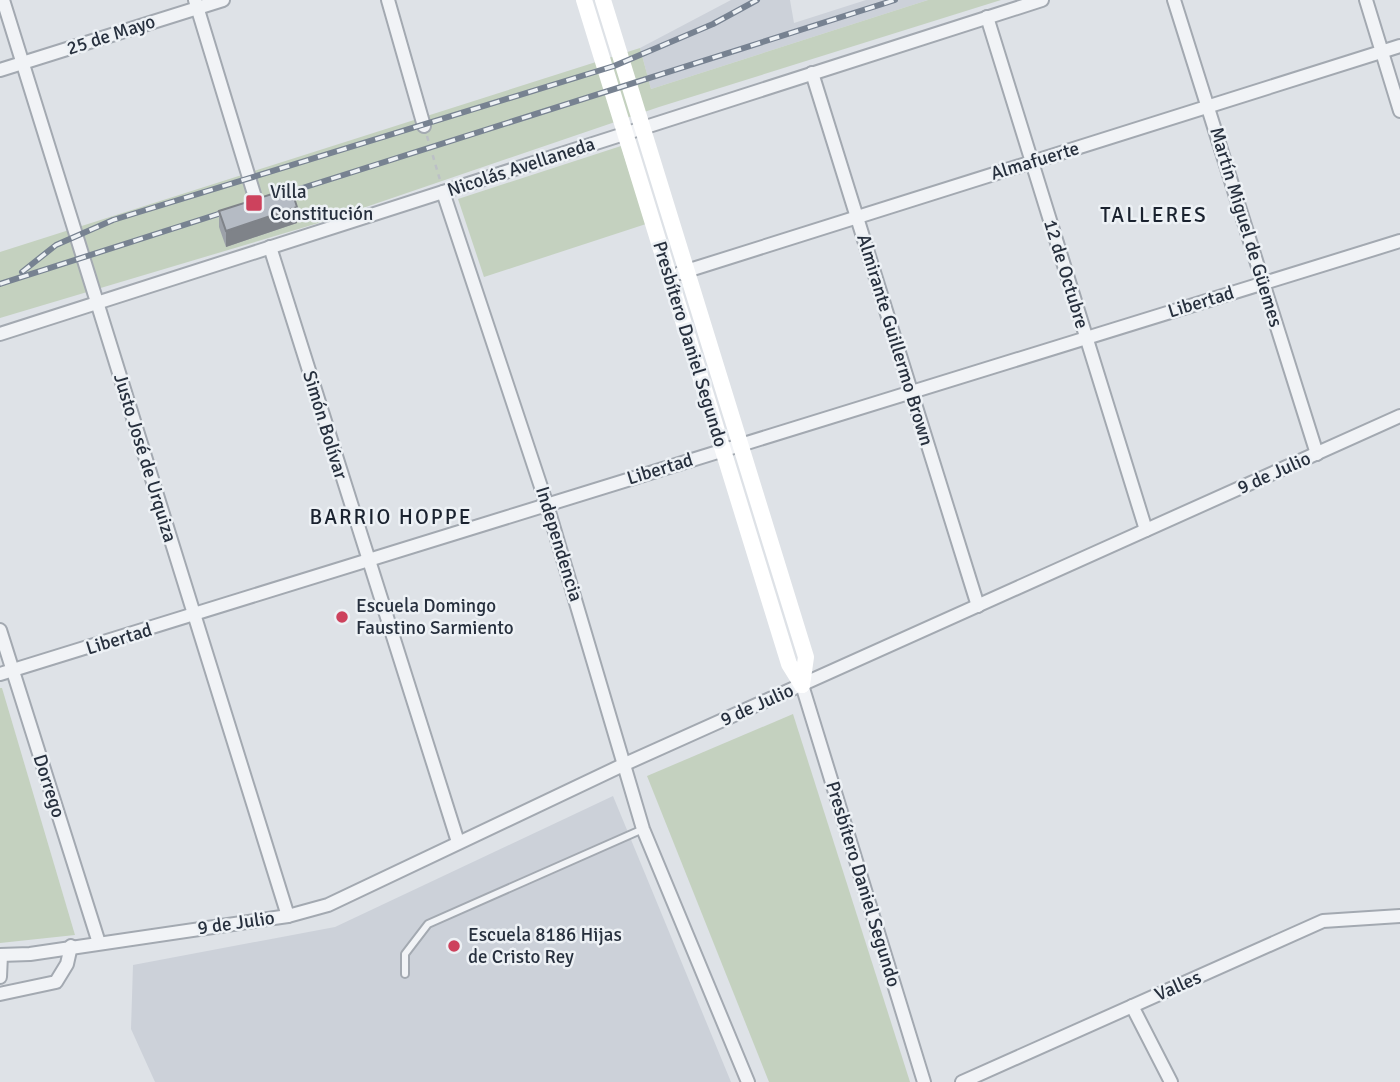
<svg xmlns="http://www.w3.org/2000/svg" width="1400" height="1082" font-family="Signika,sans-serif">
<style>
.built{fill:#ccd1d9}
.green{fill:#c4d1bf}
.lines{fill:none;stroke-linecap:round;stroke-linejoin:round}
.service-casing{stroke:#a3a9b1;stroke-width:10}
.minor-casing{stroke:#a3a9b1;stroke-width:16}
.path{stroke:#bcc0c6;stroke-width:2.5;stroke-dasharray:5 5;stroke-linecap:butt}
.service{stroke:#f1f3f6;stroke-width:6}
.minor{stroke:#f1f3f6;stroke-width:12}
.secondary{stroke:#fff;stroke-width:16}
.rail-casing{stroke:#778291;stroke-width:6}
.rail{stroke:#edf1f5;stroke-width:3.5;stroke-dasharray:10;stroke-linecap:butt}
.wall{fill:#9ca1a9}
.shaded-wall{fill:#7f8389}
.building{fill:#b5bbc4;stroke:#7f8389;stroke-width:2}
.poi-dot{fill:#cd425d;stroke:#edf1f5;stroke-width:2.5}
.labels{text-anchor:middle;dominant-baseline:central;stroke-width:5;stroke-linejoin:round;paint-order:stroke}
.street-label{font-size:19px;fill:#27303e;stroke:#edf1f5}
.poi-label{font-size:19px;fill:#27303e;stroke:#edf1f5;text-anchor:start}
.neighbourhood-label{font-size:21px;letter-spacing:2px;fill:#1a222f;stroke:#edf1f5}
</style>
<rect width="100%" height="100%" fill="#dee2e7"/>
<g class="built">
<path d="M731,0H790L794,23L866,0H928L651,89L640,48Z"/>
<path d="M613,796L731,1082H155L131,1029L133,965L335,927Z"/>
</g>
<g class="green">
<path d="M928,0H1001L659,107L322,222L0,318V252L640,48L651,89Z"/>
<path d="M621,146L646,224L484,277L458,199Z"/>
<path d="M0,688H2L75,935L0,943Z"/>
<path d="M793,714L910,1082H769L647,776Z"/>
</g>
<g class="lines">
<defs>
<path id="service" d="M405,974V954L428,924L643,829"/>
<g id="minor">
<path d="M3,0L288,916"/>
<path d="M195,0L254,194"/>
<path d="M388,0L424,126"/>
<path d="M1174,0L1317,454"/>
<path d="M1366,0L1400,111"/>
<path d="M987,17L1146,530"/>
<path d="M0,70L223,0"/>
<path d="M812,73L978,606"/>
<path d="M443,192L547,505L643,829L748,1082"/>
<path d="M270,247L458,842"/>
<path d="M680,273L1400,46"/>
<path d="M0,334L1042,0"/>
<path d="M0,630L99,943"/>
<path d="M0,674L1400,241"/>
<path d="M802,685L924,1082"/>
<path d="M0,955L30,954L288,916L328,905L625,764L1400,416"/>
<path d="M0,977L1,955"/>
<path d="M0,994L56,982L67,964L71,946"/>
<path d="M1132,1006L1171,1082"/>
<path d="M962,1082L1323,921L1400,916"/>
</g>
</defs>
<use href="#service" class="service-casing"/>
<use href="#minor" class="minor-casing"/>
<path class="path" d="M427,136L440,180"/>
<use href="#service" class="service"/>
<use href="#minor" class="minor"/>
<g class="secondary">
<path d="M584,0L789,664L802,685"/>
<path d="M603,0L806,657L802,685"/>
</g>
<defs>
<g id="rail">
<path d="M274,197L895,0"/>
<path d="M22,272L56,245L113,220L614,66L713,24L757,0"/>
<path d="M0,284L237,208"/>
</g>
</defs>
<use href="#rail" class="rail-casing"/>
<use href="#rail" class="rail"/>
</g>
<path class="wall" d="M219,211L297,223L226,247L219,227Z"/>
<path class="shaded-wall" d="M297,207V223L226,247V231Z"/>
<path class="building" d="M291,188L297,207L226,231L219,211Z"/>
<g class="poi-dot">
<rect x="245" y="194" width="18" height="18" rx="3.5"/>
<circle cx="342" cy="617" r="7"/>
<circle cx="454" cy="946" r="7"/>
</g>
<g class="labels">
<g class="street-label">
<text transform="translate(111 35) rotate(-18)">25 de Mayo</text>
<text transform="translate(1035 161) rotate(-17)">Almafuerte</text>
<text transform="translate(521 167) rotate(-18)">Nicolás Avellaneda</text>
<text transform="translate(1246 227) rotate(73)">Martín Miguel de Güemes</text>
<text transform="translate(1066 274) rotate(73)">12 de Octubre</text>
<text transform="translate(1201 302) rotate(-17)">Libertad</text>
<text transform="translate(895 340) rotate(73)">Almirante Guillermo Brown</text>
<text transform="translate(690 344) rotate(73)">Presbítero Daniel Segundo</text>
<text transform="translate(325 425) rotate(73)">Simón Bolívar</text>
<text transform="translate(145 458) rotate(73)">Justo José de Urquiza</text>
<text transform="translate(660 469) rotate(-17)">Libertad</text>
<text transform="translate(1274 473) rotate(-24)">9 de Julio</text>
<text transform="translate(559 544) rotate(73)">Independencia</text>
<text transform="translate(119 639) rotate(-17)">Libertad</text>
<text transform="translate(757 705) rotate(-24)">9 de Julio</text>
<text transform="translate(49 786) rotate(72)">Dorrego</text>
<text transform="translate(863 884) rotate(73)">Presbítero Daniel Segundo</text>
<text transform="translate(236 923) rotate(-8)">9 de Julio</text>
<text transform="translate(1178 986) rotate(-24)">Valles</text>
</g>
<g class="poi-label">
<text x="270" y="192">Villa<tspan x="270" dy="22">Constitución</tspan></text>
<text x="356" y="606">Escuela Domingo<tspan x="356" dy="22">Faustino Sarmiento</tspan></text>
<text x="468" y="935">Escuela 8186 Hijas<tspan x="468" dy="22">de Cristo Rey</tspan></text>
</g>
<g class="neighbourhood-label">
<text x="1154" y="215">TALLERES</text>
<text x="391" y="517">BARRIO HOPPE</text>
</g>
</g>
</svg>
